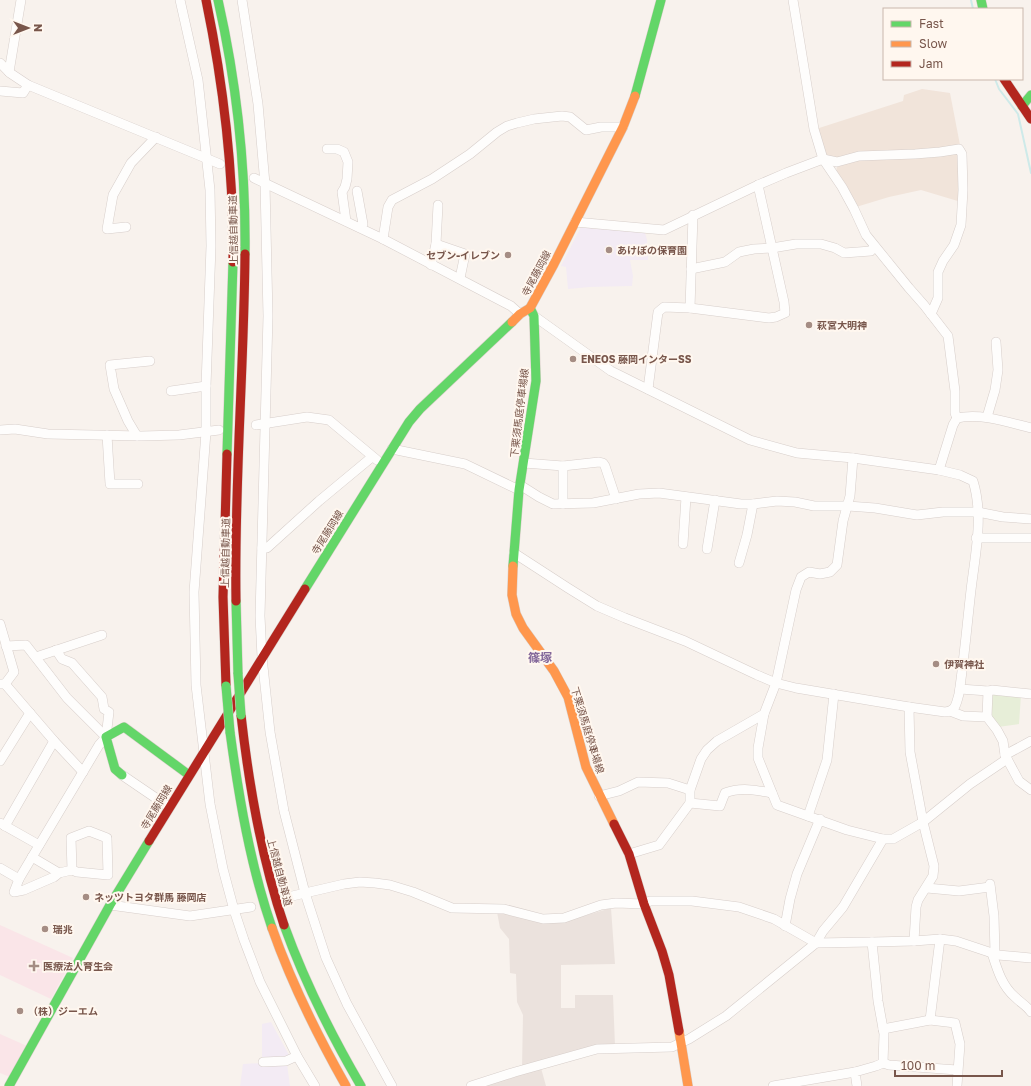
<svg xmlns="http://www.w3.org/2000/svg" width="1031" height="1086" font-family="'Golos Text','Noto Sans JP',sans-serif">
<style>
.residential{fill:#f1e4da}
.industrial{fill:#ebe2dd}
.education{fill:#f3ebf4}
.medical{fill:#fae5e8}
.green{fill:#e7eed8}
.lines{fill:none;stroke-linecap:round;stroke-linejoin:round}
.stream{stroke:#ceeae9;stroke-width:2}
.street-casing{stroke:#d7ceca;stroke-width:10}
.fast-casing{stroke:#d8cec9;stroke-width:10}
.slow-casing{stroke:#d8cec9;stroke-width:10}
.jam-casing{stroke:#d8cec9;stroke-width:10}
.street{stroke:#fefdfc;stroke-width:9}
.fast{stroke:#63d668;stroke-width:9}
.slow{stroke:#ff974d;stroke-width:9}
.jam{stroke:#b3261e;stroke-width:9}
.fast-bridge-casing{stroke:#dacfca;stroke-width:10;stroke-linecap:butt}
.fast-bridge{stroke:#63d668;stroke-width:9}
.poi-dot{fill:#a58d84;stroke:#fff7ef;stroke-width:1.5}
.labels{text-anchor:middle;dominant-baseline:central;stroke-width:4;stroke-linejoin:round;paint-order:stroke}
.street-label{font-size:10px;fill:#78564b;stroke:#fff7ef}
.poi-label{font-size:10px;font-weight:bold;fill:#78564b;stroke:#fff7ef;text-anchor:start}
.quarter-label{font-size:12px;font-weight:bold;fill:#83679a;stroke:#fff7ef}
</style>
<rect width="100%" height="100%" fill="#f8f2ed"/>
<path class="residential" d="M922,89L950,93L960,145L961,202L921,190L889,197L856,207L836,175L837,165L824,155L816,129L903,101L904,95Z"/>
<g class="industrial">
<path d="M611,908L615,964L561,965V1008H575V995H613L615,1046L522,1068L523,1015L517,1002L516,974L510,973L509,939L500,928L497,912L550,923H560Z"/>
<path d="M541,1068L546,1086H485Z"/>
</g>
<g class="education">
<path d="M581,227L645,233L647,240L648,260H630L633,276L632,286L589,287L568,289L566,267L561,266Z"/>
<path d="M271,1022L290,1057L287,1064L290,1086H240L243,1064L262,1063V1024Z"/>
</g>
<g class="medical">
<path d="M0,925L73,958L51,999L0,975Z"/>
<path d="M0,1034L27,1046L10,1077L0,1073Z"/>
</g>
<path class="green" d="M990,693L1021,695L1019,724L998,727L989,718Z"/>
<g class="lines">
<g class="stream">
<path d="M971,0L973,9"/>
<path d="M995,79L999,89L1018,114L1031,173"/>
</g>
<defs>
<g id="street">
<path d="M180,0L198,80L210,190L211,246L206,386V432L194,592L196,685L210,804L223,869L234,910L244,940L260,982L297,1056L315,1086"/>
<path d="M242,0L258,104L265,184L268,316L260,616L262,657L270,732L284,811L305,893L326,958L347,1004L392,1086"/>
<path d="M793,0L814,129L823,159L842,187L854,209L866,235L909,288L924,305L948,336L955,391V413L957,418"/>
<path d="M0,63L10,73L28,85L220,164"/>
<path d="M9,72L21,0"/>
<path d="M0,91L23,93L28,85"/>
<path d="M327,149H337L344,152L348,162L347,179L345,187L342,192L346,221"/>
<path d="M254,178L383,239L511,306L520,314"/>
<path d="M357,191L363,224L359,227"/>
<path d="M575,222L664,230L758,185L786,173L823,159L837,162L859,156L915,154L940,152L959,149L962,154L963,190L961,225L954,245L943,261L938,272V298L931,314"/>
<path d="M126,227L107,229L113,195L131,163L156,137"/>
<path d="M383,239L388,207L392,200L432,179L470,154L497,132L507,126L517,123L534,119L562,116L570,117L586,130L601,127H623"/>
<path d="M436,244L465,254L460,278"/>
<path d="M431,265L436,244L438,205"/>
<path d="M691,269L725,262L739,252L754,249L772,248L796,244H821L835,248L844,253L871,251L874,246"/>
<path d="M690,308L693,215"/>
<path d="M534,316L611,371L750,440L797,453L853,458L939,470L960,475L973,481C984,516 975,555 971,590C967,625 964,660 959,694C956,704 956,711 945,712L909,707L910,752L923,822L934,866L933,876L918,900L916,907L914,941L872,942L878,1001L884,1034L883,1063L876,1066L855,1072L857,1086"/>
<path d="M648,389L658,312L664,307L690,308L769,318L776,317L785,313L784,302L758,185"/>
<path d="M171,391L206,386"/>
<path d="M987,417L995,390L998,370L996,342"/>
<path d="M256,425L307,417L329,420L377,460"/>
<path d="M0,430L15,429L48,434L141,436L179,435L219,430"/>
<path d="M107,435L110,484H138"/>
<path d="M137,436L128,421L114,389L110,365L150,361"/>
<path d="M392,449L465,464L519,490"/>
<path d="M524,463L563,466L599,462L603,463L605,466L616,499"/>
<path d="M563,466V504"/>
<path d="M939,470L953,425L957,418C982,413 1007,422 1031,428"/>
<path d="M520,485L539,497L553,504L593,503L639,494L659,493L741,504H753L777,501L795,502L814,506H848L875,508L917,515L943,512H978L1003,517L1031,519"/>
<path d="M976,538H1031"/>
<path d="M683,544L686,497"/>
<path d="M262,548H267L319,501L372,457"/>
<path d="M707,549L715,500"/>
<path d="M514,553L568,588L597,606L625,618L685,641L757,675L776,683L796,688L909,707"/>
<path d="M739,563L747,535L753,504"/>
<path d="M0,624L14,672L5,684"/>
<path d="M6,646L26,645L67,698L106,737"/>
<path d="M56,650L62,659L72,663L102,697L104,709L109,712L106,737L99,745L19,879L14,892L24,890L54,877L59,873L72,870L77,872L108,875L107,838L89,831L71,838L72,870"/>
<path d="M36,657L102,635"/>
<path d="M0,684H5L54,741L83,772"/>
<path d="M960,689L988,691L992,690L1031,694"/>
<path d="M950,711L963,716L987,717L997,730L1003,741L1005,755L1019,781L1031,790"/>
<path d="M764,714L758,748V758L777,805L847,830L883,839"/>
<path d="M987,717L988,691"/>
<path d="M1005,755L1031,741"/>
<path d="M0,761L30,713"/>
<path d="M122,775L169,807"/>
<path d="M599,796L619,791L638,782L668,783L690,790"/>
<path d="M690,803L720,806L725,793C740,787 756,790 772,793"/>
<path d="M808,816L827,760L834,694"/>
<path d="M0,823L39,845"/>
<path d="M5,826L54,741"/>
<path d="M629,854L659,845L690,803V790L701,759L707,750L717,741L764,714L776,683L796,590L801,577L809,572L820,574L830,572L837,565L843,521L850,496L853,458"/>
<path d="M32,857L59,873"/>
<path d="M0,868L19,879"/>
<path d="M990,884L994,916L995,954"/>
<path d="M927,888L959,891L990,887"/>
<path d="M288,897L344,884L360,882L375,883L390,885L413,892L452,908L504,909L543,919L564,918L601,905L616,903L644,904L650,901H692L739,907L774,919L816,943L872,942"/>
<path d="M110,905L190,916L251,907"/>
<path d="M785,926L790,899L797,874L820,819"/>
<path d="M914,941L940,939L956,941L998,955L1031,958"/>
<path d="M992,953C997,969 1002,986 1015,997C1021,1003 1027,1006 1031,1012"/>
<path d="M930,1020L940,939"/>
<path d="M883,1029L930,1020L955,1023L960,1044L957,1086"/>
<path d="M263,1062L286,1061L297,1056"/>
<path d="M883,1063L889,1065L957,1070"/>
<path d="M471,1086L515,1072L597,1049L672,1047L689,1039L726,1016L816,943L823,931L843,907L883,839H893L923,822L970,784L1007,759"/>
<path d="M773,1086L855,1072"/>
</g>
<g id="fast">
<path d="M218,0C237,84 246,167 245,254"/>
<path d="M981,0L983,9"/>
<path d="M635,96L661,0"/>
<path d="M1022,106L1031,95"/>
<path d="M227,454L233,262"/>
<path d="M513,566L519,490L536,381L534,316L530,308"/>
<path d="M305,589L409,422L420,409L512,322"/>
<path d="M236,601L238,674"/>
<path d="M230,732C239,798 250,864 272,928"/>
<path d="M122,775L115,769L106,737L124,727L189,775"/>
<path d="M284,925C305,983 330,1033 361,1086"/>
<path d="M9,1086L110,905L149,841"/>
</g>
<g id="slow">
<path d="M512,322L520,314L530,308L554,264L623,127L635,96"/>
<path d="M513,566L512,595L516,614L523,628L554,671L568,697L586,767L614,824"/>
<path d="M272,928C292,985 316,1033 346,1086"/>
<path d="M679,1031L688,1086"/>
</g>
<g id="jam">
<path d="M206,0C224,87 234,173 233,262"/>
<path d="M1004,79L1031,119"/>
<path d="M236,601C234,485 244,370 245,254"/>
<path d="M226,686L223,597L227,454"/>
<path d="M241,715C249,786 261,857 284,925"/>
<path d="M614,824L629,854L644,904L662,951L669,975L679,1031"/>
<path d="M149,841L305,589"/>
</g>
</defs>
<use href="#street" class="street-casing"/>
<use href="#fast" class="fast-casing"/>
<use href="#slow" class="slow-casing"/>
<use href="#jam" class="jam-casing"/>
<use href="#street" class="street"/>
<use href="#fast" class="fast"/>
<use href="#slow" class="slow"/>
<use href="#jam" class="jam"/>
<defs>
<g id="fast-bridge">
<path d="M238,674L241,715"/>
<path d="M226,686L230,732"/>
</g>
</defs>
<use href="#fast-bridge" class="fast-bridge-casing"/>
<use href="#fast-bridge" class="fast-bridge"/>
</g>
<g class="poi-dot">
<circle cx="609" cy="250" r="4"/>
<circle cx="508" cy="255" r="4"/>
<circle cx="809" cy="325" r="4"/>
<circle cx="573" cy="359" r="4"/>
<circle cx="936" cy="664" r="4"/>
<circle cx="86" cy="897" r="4"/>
<circle cx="45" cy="929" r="4"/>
<path d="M32 960h4v4h4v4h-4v4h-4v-4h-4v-4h4z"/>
<circle cx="20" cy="1011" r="4"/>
</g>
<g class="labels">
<g class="street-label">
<text transform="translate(233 230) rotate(-91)">上信越自動車道</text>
<text transform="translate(536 273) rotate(-62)">寺尾藤岡線</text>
<text transform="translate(519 413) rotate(-83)">下栗須馬庭停車場線</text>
<text transform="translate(327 532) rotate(-58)">寺尾藤岡線</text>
<text transform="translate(225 553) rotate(-89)">上信越自動車道</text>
<text transform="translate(588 730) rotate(73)">下栗須馬庭停車場線</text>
<text transform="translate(156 807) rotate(-59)">寺尾藤岡線</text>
<text transform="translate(280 872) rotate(75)">上信越自動車道</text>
</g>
<g class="poi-label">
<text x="617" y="250">あけぼの保育園</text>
<text x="500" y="255" text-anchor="end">セブン-イレブン</text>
<text x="817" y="325">萩宮大明神</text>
<text x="581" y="359">ENEOS 藤岡インターSS</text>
<text x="944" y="664">伊賀神社</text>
<text x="94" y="897">ネッツトヨタ群馬 藤岡店</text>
<text x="53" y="929">瑞兆</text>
<text x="43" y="966">医療法人育生会</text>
<text x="28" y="1011">（株）ジーエム</text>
</g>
<g class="quarter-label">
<text x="540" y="657">篠塚</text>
</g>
</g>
<rect x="883" y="8" width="140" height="72" fill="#fff7ef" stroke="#c9b7ad"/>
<rect x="891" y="21" width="20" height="6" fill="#63d668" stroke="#c9b7ad"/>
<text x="919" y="28" font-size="12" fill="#78564b">Fast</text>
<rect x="891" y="41" width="20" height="6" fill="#ff974d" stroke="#c9b7ad"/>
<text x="919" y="48" font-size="12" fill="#78564b">Slow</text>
<rect x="891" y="61" width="20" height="6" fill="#b3261e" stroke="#c9b7ad"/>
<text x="919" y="68" font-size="12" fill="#78564b">Jam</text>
<g transform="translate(28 28) rotate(90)" stroke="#fff7ef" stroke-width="3" paint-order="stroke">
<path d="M0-3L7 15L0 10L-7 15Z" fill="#78564b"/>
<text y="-6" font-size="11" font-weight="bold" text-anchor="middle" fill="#78564b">N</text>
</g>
<path d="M895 1070v6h107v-6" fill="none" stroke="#78564b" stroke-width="2"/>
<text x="901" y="1070" font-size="12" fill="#78564b" stroke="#fff7ef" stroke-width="3" paint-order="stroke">100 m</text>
</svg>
